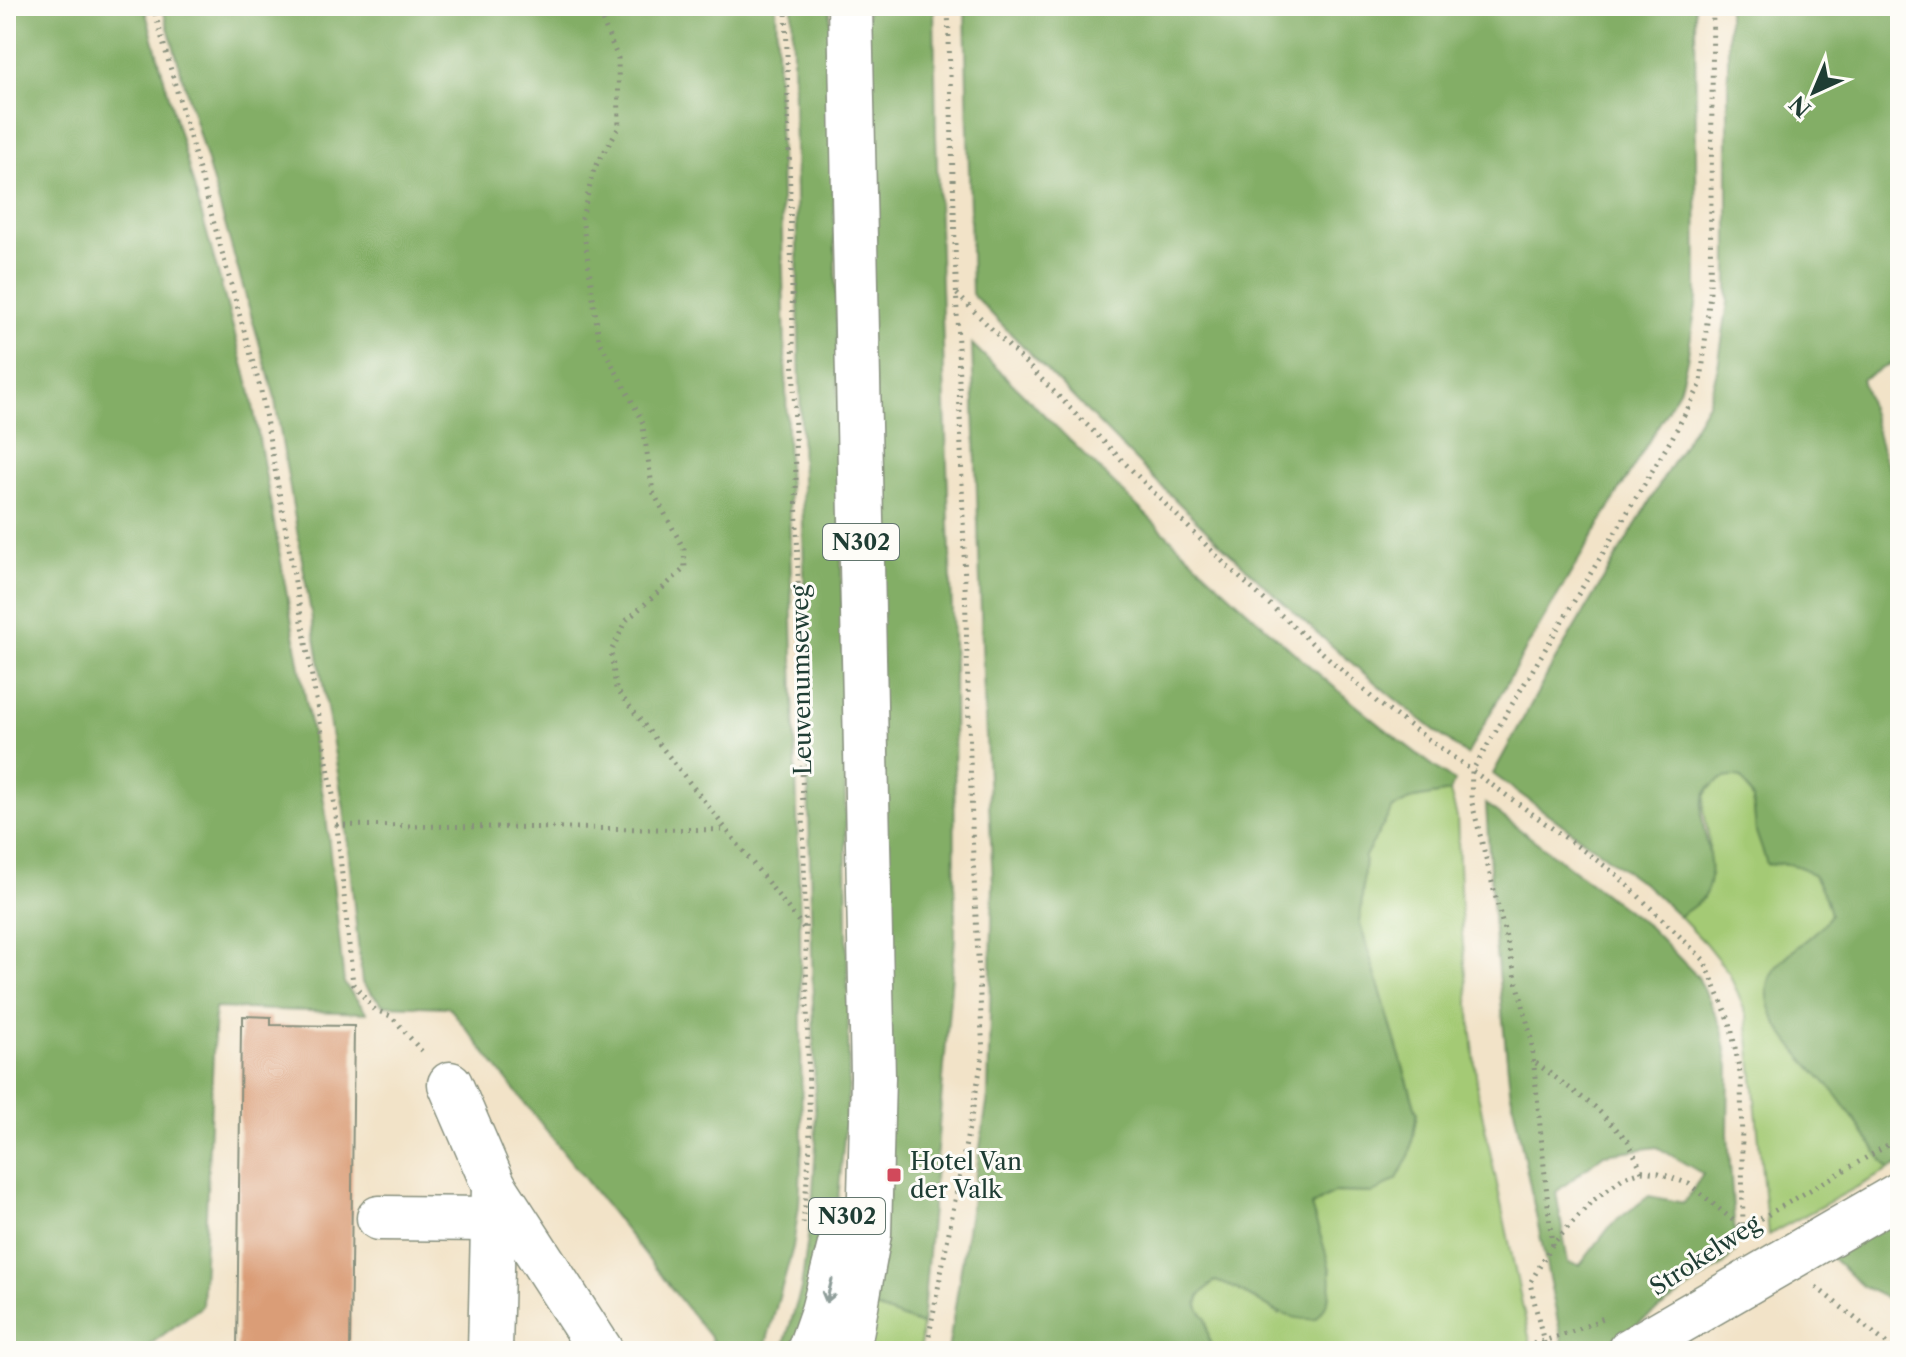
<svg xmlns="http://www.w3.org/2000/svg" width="1906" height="1357" font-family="'Libre Caslon Text',serif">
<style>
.green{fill:#a4ca74;stroke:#628454;stroke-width:2}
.forest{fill:#83ae66;stroke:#51764d;stroke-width:2;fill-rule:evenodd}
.building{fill:#da9d77}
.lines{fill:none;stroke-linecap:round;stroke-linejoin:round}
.minor-casing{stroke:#88907e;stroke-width:47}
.major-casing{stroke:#88907e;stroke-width:47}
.path{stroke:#88907e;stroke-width:5;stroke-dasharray:2 6;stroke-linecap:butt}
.minor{stroke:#fff;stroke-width:44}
.major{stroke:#fff;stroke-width:44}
.oneway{stroke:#8f9e9a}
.poi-dot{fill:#d1495b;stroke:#fdfcf7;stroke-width:3}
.labels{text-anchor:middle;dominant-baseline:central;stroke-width:6;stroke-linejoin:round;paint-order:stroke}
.shield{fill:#fdfcf7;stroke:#62766e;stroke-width:2}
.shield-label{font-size:22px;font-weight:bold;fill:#1f3d34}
.street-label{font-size:24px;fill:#1f3d34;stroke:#fdfcf7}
.poi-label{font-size:24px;fill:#1f3d34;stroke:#fdfcf7;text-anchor:start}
</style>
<rect width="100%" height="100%" fill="#fdfcf7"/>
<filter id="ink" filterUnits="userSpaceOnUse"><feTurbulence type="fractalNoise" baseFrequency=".0125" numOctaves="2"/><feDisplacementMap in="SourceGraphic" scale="16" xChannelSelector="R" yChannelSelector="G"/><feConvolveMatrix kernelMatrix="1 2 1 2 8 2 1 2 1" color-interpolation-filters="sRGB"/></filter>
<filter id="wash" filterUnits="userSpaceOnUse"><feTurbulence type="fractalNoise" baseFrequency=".006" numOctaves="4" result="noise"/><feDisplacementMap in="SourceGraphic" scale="32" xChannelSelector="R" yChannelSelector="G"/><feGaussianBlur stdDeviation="1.8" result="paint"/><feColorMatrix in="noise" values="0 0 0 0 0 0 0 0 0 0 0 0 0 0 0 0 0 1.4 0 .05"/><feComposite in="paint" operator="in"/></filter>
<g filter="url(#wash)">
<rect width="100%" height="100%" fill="#f2e3c8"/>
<g class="green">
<path d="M1730,775L1742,778L1753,799L1756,832L1789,862L1808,869L1824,891L1830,914L1822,928L1789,955L1838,1096L1889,1170L1768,1235L1747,1016L1729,973L1705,943L1679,916L1703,898C1705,883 1708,867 1709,852C1711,820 1687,792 1730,775Z"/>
<path d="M1450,792L1457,817L1462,934L1478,1094L1532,1351H1211C1212,1322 1179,1303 1215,1281C1240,1288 1259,1300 1279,1315L1331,1272L1311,1207L1335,1192L1373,1193L1417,1113L1360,923L1365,855L1393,808L1414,798Z"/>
<path d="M870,1306L922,1325L920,1351H863Z"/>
</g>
<g class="forest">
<path d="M6,6H144L250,389L325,807L344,983L367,1013L215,1008L202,1306L141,1351H6Z"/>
<path d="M162,6H776L800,926L802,1145L799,1206L793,1247L764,1351H698L713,1341L449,1007L383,1005L362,983L344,809L274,394Z"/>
<path d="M792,6H830L844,695L849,1085L838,1200L799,1350L782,1351L801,1289L812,1208L816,1144Z"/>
<path d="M867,6H934L936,136L954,672L955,938L922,1325L870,1306Z"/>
<path d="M965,6H1695L1697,299L1687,360L1679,390L1526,649L1467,755C1286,621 1130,455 972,294Z"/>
<path d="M1728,6H1900V359L1862,379L1884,457L1900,491V1164L1889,1170C1871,1145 1855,1118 1836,1094C1812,1066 1747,1012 1774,970C1789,948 1817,938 1830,914C1820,876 1809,860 1767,864L1756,832L1753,799L1742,778C1724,774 1708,783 1703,801C1696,826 1722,866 1704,896C1699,904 1687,911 1679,916L1649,888L1493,774L1553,664L1708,403L1718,367L1728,302Z"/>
<path d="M972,344C1127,495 1278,654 1454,781L1450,792L1414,798L1393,808L1365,856L1360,924L1417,1113L1410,1154L1397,1179L1373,1193L1335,1192L1311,1206C1321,1244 1347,1287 1316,1319C1274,1322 1254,1291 1215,1281L1199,1296L1197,1305L1206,1319L1211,1351H948L988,1097L993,885L983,673Z"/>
<path d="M1486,804L1649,927L1698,977L1722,1028L1729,1067L1728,1134L1736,1251L1724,1264L1599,1351H1564L1510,1089L1494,932ZM1657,1147L1703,1174L1684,1203L1649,1196L1612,1224L1580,1265L1568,1263L1556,1192L1604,1154Z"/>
<path d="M1900,1211V1305L1862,1286L1826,1253Z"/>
</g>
<g id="blocks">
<path class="building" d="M243,1016L271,1017V1025L354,1026L350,1351H237L241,1025H243Z"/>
</g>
</g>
<g filter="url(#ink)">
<use href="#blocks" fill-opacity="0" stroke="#88907e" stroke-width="2"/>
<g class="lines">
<defs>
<g id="minor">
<path d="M450,1084L494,1186L601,1351"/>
<path d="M379,1218L493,1219"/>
<path d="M490,1351L494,1186"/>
<path d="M1629,1351L1900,1194"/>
</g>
<g id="major">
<path d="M809,1351L823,1311L841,1241"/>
<path d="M848,1351L869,1234L873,1077L850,6"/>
</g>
</defs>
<use href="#minor" class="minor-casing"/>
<use href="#major" class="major-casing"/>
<g class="path">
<path d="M153,6L261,391L335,806L353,984L375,1010L391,1016L425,1055"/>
<path d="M596,6L618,58L619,127L594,169L582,218L599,340L642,420L653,492L684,549L685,568L627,620L611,651L616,689L806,931"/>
<path d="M786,6L810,1145L803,1226"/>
<path d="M957,294L1227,566L1378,703L1616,874L1704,960L1730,1022L1741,1078L1743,1229"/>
<path d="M336,825L727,830"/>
<path d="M1536,1063L1595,1107L1628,1141L1642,1171"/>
<path d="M1552,1245L1531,1037L1471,799L1472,771L1672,438L1701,384L1710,291L1713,6"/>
<path d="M1667,1280L1743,1229L1900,1138"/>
<path d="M1816,1287L1896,1351"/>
<path d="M926,1351L983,1055L973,858L948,6"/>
<path d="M1502,1351C1539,1343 1573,1334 1607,1316"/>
<path d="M1546,1351L1530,1283L1552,1245L1591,1202L1624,1177L1642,1171L1659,1173L1689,1184L1752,1236"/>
</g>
<use href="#minor" class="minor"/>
<use href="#major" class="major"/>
</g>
<defs><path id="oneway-shaft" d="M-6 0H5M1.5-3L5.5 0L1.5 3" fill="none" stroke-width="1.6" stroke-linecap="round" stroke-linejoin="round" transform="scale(2)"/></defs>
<use class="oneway" href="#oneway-shaft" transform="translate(829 1291) rotate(104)"/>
</g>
<rect class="poi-dot" x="886" y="1167" width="16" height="16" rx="4"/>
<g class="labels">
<g class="shield">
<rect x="823" y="524" width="76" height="36" rx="6"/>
<rect x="809" y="1198" width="76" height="36" rx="6"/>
</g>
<g class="shield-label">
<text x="861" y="542">N302</text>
<text x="847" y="1216">N302</text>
</g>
<g class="street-label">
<text transform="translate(801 680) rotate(-91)">Leuvenumseweg</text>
<text transform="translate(1705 1255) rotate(-33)">Strokelweg</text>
</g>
<g class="poi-label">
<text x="910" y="1161">Hotel Van<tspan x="910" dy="28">der Valk</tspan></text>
</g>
</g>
<rect width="1906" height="1357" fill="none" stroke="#fdfcf7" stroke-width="32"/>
<g transform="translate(1814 92) rotate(224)" stroke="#fdfcf7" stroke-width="6" paint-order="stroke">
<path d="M0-6L14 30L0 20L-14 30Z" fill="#1f3d34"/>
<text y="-12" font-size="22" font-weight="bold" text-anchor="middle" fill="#1f3d34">N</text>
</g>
</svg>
